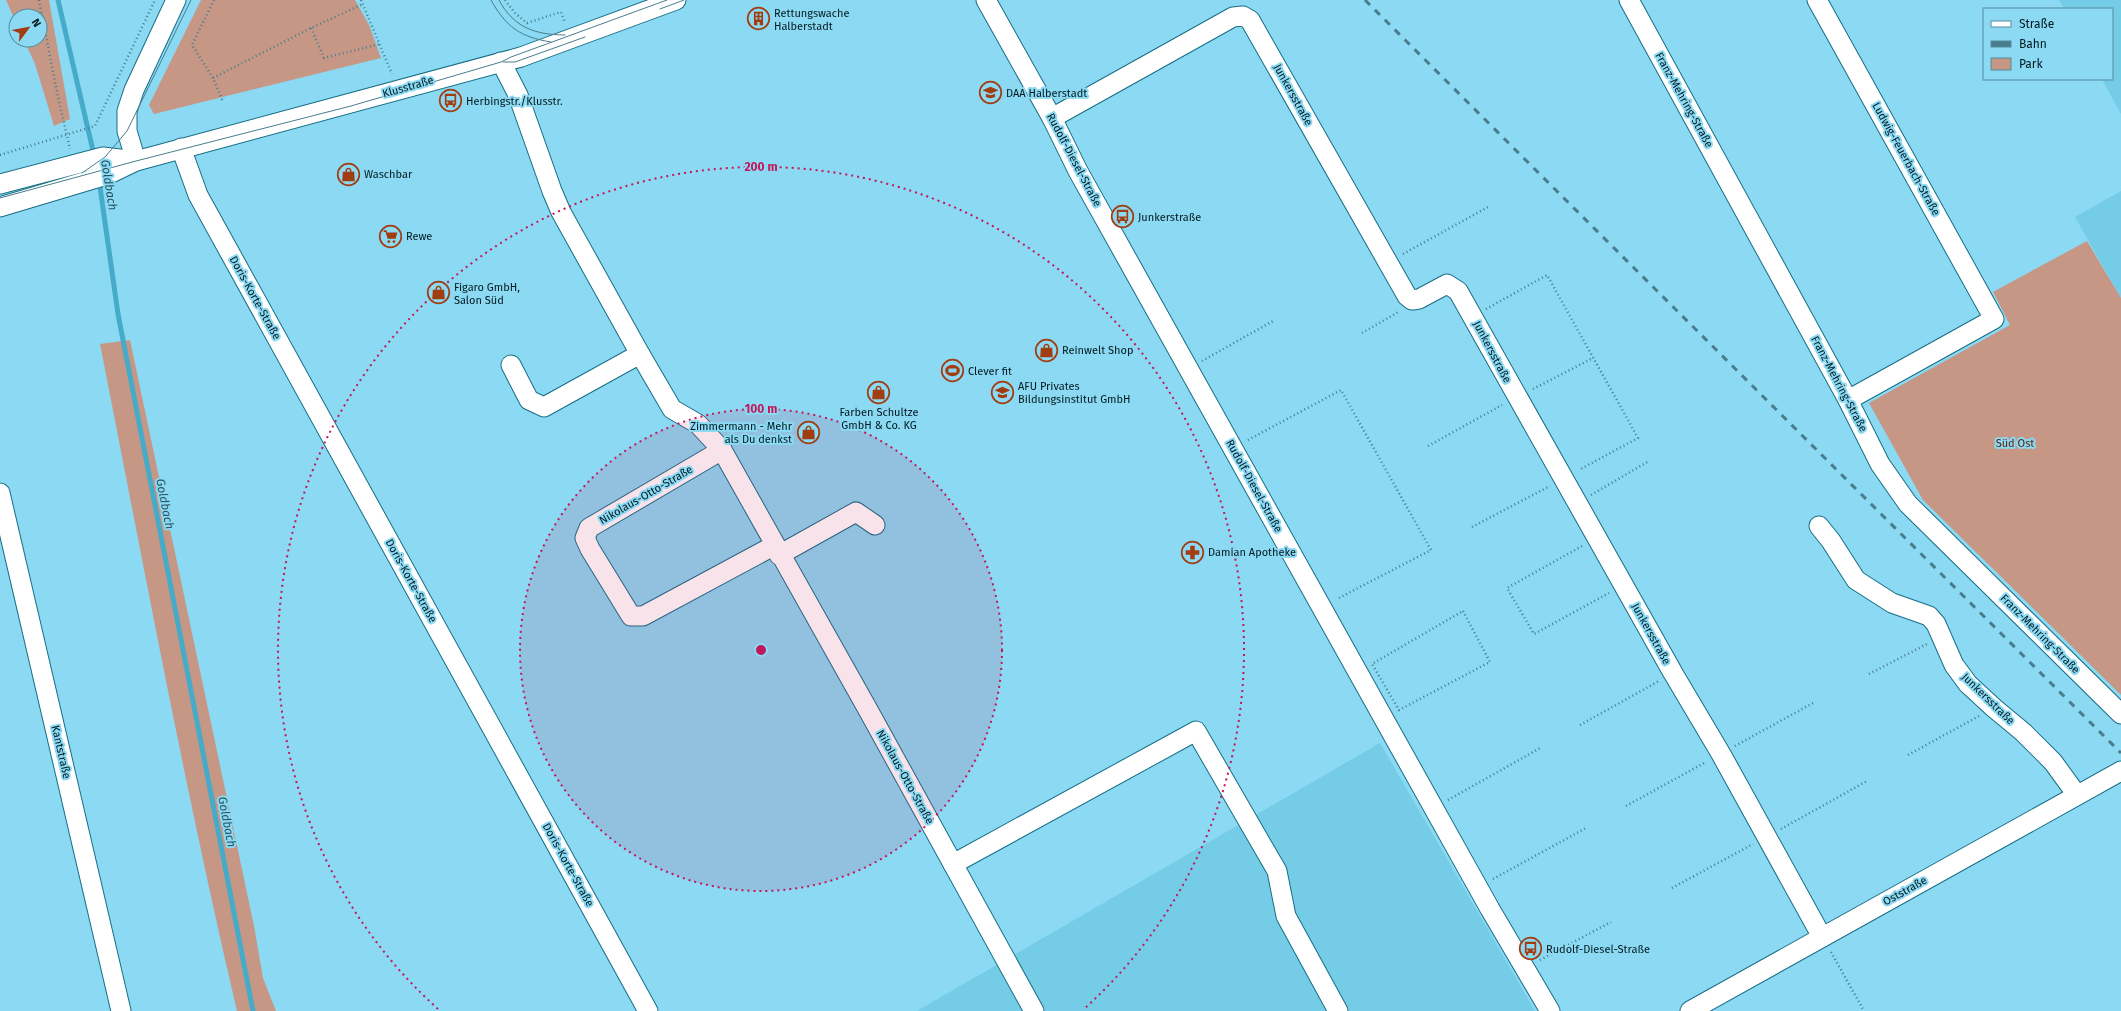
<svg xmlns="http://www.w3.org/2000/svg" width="2121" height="1011" font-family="'Fira Sans',sans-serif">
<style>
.built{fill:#74cce7}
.green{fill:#c79786}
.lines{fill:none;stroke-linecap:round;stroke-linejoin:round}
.stream{stroke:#45abc8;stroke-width:5}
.minor-casing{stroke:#176e85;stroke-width:21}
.path{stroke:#497c8d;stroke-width:2.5;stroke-dasharray:1 3;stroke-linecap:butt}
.minor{stroke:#fff;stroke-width:19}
.tram{stroke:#497d8d;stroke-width:1}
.rail{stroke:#497d8d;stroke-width:3;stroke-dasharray:7 7;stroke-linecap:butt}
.ring{fill:none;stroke:#c2185b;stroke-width:2;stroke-dasharray:2 4}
.labels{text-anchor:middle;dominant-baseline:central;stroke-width:4;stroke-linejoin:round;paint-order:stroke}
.poi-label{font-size:11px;fill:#021a21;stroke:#8bd9f2;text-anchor:start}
.street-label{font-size:11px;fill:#021a21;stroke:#8bd9f2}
.park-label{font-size:11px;fill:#5f1b00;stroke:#8bd9f2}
.water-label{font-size:12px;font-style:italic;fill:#285360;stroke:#8bd9f2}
.centre{fill:#c2185b;stroke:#8bd9f2;stroke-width:2}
.ring-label{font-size:12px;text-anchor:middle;font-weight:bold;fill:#c2185b;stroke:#8bd9f2;stroke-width:4;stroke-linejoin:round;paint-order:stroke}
</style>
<rect width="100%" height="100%" fill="#8bd9f2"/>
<g class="built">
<path d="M2059,0H2121V114L2102,79H2112V9H2064Z"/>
<path d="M2121,191V298L2075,217Z"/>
<path d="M1380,743L1535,1011H917Z"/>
</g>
<g class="green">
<path d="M6,0H49L70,119L54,126L35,64L24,40H40V16H16V23Z"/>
<path d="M201,0H355L369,25L381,58L154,114L149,105Z"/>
<path d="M2087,241L2121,298V695L1923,500L1869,403L2010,325L1993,292Z"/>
<path d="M130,340L254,926L263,978L276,1011H237C185,790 144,567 100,344Z"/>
</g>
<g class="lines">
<g class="stream">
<path d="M58,0L94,155"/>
<path d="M99,180L118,314L253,1011"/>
</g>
<defs>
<g id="minor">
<path d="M986,0L1052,118L1078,171L1490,909L1550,1011"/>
<path d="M1629,0L1848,400L1880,464L1908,504L2121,714"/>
<path d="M1817,0L1994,319L1848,400"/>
<path d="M501,62L518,95L552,191L561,212L640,354L672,409L698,424L722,450L867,708L1034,1011"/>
<path d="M1052,118L1233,17L1243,16L1250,20L1407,296L1412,300L1419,299L1447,284L1458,291L1673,673L1721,754L1822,937"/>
<path d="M181,148L198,195L648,1011"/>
<path d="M136,161L127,131V111L134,90L176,0"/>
<path d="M0,184L103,157L136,161"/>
<path d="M0,207L107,175L136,161L521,57L676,0"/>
<path d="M511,365L529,400L544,407L640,354"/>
<path d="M722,450L589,528L585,538L590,549L631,616H643L775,545"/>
<path d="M0,493L121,1011"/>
<path d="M1819,526L1831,541L1856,580L1892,603L1929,616L1936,624L1954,665L1968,684L1994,708L2023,732L2053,762L2077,795"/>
<path d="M779,555L856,512L875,525"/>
<path d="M953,864L1196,731L1277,871L1286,916L1338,1011"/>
<path d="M1690,1011L2121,771"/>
</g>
</defs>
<use href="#minor" class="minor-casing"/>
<g class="path">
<path d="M39,0L58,97L70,149"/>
<path d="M214,0L192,45L213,78L223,102"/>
<path d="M361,0L392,74"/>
<path d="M505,0L515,13L527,23L561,12L565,23"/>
<path d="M311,28L324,58L380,44"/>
<path d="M213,78L311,28L363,4"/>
<path d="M0,155L95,126L155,0"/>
<path d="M1403,254L1488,207"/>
<path d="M1486,309L1547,275L1638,438L1579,470"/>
<path d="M1362,333L1400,311"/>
<path d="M1202,361L1273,321"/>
<path d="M1533,389L1593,358"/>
<path d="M1248,440L1341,390L1431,550L1337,599"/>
<path d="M1428,446L1502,405"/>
<path d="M1591,495L1649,461"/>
<path d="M1472,527L1550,486"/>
<path d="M1582,546L1507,588L1534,634L1609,593"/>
<path d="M1463,611L1490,662L1399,710L1372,664Z"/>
<path d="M1869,674L1927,644"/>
<path d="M1580,725L1659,681"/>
<path d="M1735,746L1815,702"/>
<path d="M1908,755L1979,716"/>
<path d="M1448,800L1542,747"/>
<path d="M1626,806L1706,762"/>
<path d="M1781,829L1867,781"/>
<path d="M1493,879L1586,828"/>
<path d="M1672,888L1753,844"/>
<path d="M1831,952L1864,1011"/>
<path d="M1540,960L1611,922"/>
</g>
<use href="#minor" class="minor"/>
<g class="tram">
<path d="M491,0C506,27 520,37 551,42"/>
<path d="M499,0C513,27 535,35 565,35"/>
<path d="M660,9L684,0"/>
<path d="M503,62H515L585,37"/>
<path d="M82,173L105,157L127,131L191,0"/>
<path d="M0,198L136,161L351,106L501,62L511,57L667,0"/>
</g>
<path class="rail" d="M1365,0L2121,753"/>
</g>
<circle cx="761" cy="650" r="241" fill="#c2185b" fill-opacity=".12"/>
<g class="ring">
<circle cx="761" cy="650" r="241"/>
<path d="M438 1009A483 483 0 1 1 1084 1009"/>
</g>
<defs>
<symbol id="building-ring" viewBox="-11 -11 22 22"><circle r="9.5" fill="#8bd9f2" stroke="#a23d12" stroke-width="1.5"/><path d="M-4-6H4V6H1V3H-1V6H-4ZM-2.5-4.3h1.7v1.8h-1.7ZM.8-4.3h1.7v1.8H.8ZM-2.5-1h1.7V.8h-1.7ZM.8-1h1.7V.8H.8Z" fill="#a23d12"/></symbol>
<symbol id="school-ring" viewBox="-11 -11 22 22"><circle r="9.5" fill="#8bd9f2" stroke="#a23d12" stroke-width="1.5"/><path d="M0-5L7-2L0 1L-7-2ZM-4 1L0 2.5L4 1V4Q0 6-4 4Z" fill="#a23d12"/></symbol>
<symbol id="bus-ring" viewBox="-11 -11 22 22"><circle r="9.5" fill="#8bd9f2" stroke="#a23d12" stroke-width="1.5"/><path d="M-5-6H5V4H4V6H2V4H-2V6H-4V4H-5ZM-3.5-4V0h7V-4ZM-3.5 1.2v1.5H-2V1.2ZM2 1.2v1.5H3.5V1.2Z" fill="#a23d12"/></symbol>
<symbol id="shop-ring" viewBox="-11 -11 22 22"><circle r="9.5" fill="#8bd9f2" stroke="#a23d12" stroke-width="1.5"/><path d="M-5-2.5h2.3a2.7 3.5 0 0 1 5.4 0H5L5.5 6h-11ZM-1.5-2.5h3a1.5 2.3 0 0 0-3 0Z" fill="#a23d12"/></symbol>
<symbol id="supermarket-ring" viewBox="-11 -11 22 22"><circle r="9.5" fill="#8bd9f2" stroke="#a23d12" stroke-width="1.5"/><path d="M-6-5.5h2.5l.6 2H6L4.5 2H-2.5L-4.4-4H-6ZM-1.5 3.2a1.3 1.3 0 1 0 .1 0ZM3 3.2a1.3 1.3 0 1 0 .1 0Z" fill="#a23d12"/></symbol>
<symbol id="stadium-ring" viewBox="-11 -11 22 22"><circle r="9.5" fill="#8bd9f2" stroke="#a23d12" stroke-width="1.5"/><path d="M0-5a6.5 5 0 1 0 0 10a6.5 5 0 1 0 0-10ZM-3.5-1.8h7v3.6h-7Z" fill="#a23d12"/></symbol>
<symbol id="university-ring" viewBox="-11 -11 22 22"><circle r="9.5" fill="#8bd9f2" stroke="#a23d12" stroke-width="1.5"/><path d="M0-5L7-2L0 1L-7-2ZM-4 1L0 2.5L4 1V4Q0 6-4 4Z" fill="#a23d12"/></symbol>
<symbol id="pharmacy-ring" viewBox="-11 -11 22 22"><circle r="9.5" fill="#8bd9f2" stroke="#a23d12" stroke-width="1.5"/><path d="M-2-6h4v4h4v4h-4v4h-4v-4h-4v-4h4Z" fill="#a23d12"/></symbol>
</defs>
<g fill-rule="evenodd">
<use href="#building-ring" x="746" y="6" width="25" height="25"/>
<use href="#school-ring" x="978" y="80" width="25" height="25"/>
<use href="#bus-ring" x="438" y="88" width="25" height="25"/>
<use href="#shop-ring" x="336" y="162" width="25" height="25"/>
<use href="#bus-ring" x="1110" y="204" width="25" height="25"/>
<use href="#supermarket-ring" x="378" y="224" width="25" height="25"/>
<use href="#shop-ring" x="426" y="280" width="25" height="25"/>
<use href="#shop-ring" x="1034" y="338" width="25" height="25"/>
<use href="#stadium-ring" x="940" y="358" width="25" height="25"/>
<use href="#shop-ring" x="866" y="380" width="25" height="25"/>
<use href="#university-ring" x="990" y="380" width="25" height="25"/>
<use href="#shop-ring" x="796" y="420" width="25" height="25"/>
<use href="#pharmacy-ring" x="1180" y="540" width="25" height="25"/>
<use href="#bus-ring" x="1518" y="936" width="25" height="25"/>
</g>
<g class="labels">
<g class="poi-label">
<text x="774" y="13">Rettungswache<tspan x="774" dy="13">Halberstadt</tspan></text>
<text x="1006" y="93">DAA Halberstadt</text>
<text x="466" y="101">Herbingstr./Klusstr.</text>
<text x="364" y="174">Waschbar</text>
<text x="1138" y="217">Junkerstraße</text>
<text x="406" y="236">Rewe</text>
<text x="454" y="287">Figaro GmbH,<tspan x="454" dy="13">Salon Süd</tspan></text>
<text x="1062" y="350">Reinwelt Shop</text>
<text x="968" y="371">Clever fit</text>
<text x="1018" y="386">AFU Privates<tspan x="1018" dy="13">Bildungsinstitut GmbH</tspan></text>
<text x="879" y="412" text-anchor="middle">Farben Schultze<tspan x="879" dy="13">GmbH &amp; Co. KG</tspan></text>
<text x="792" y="426" text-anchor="end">Zimmermann - Mehr<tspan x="792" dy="13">als Du denkst</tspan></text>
<text x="1208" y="552">Damian Apotheke</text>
<text x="1546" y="949">Rudolf-Diesel-Straße</text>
</g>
<g class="street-label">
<text transform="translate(408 87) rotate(-16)">Klusstraße</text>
<text transform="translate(1293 95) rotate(61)">Junkersstraße</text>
<text transform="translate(1684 100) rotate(61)">Franz-Mehring-Straße</text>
<text transform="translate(1906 159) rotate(61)">Ludwig-Feuerbach-Straße</text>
<text transform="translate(1074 160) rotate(62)">Rudolf-Diesel-Straße</text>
<text transform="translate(255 298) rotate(61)">Doris-Korte-Straße</text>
<text transform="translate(1492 352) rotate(62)">Junkersstraße</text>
<text transform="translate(1839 384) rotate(62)">Franz-Mehring-Straße</text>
<text transform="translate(1254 486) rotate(61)">Rudolf-Diesel-Straße</text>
<text transform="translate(646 495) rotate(-30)">Nikolaus-Otto-Straße</text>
<text transform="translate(411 581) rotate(61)">Doris-Korte-Straße</text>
<text transform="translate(1651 634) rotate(61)">Junkersstraße</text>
<text transform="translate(2040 634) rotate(45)">Franz-Mehring-Straße</text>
<text transform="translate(1988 699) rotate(44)">Junkersstraße</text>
<text transform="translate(61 752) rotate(77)">Kantstraße</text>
<text transform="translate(905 777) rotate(61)">Nikolaus-Otto-Straße</text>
<text transform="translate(568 865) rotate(61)">Doris-Korte-Straße</text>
<text transform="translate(1905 891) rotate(-29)">Oststraße</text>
</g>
<g class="park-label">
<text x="2015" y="443">Süd Ost</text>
</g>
<g class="water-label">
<text transform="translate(109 185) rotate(81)">Goldbach</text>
<text transform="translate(165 504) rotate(79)">Goldbach</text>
<text transform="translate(227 822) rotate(79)">Goldbach</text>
</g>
</g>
<circle cx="761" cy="650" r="6" class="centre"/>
<g class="ring-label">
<text x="761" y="171">200 m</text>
<text x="761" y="413">100 m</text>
</g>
<rect x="1983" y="8" width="130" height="72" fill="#8bd9f2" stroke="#548d9e"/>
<rect x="1991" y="21" width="20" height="6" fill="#ffffff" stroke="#548d9e"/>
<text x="2019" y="28" font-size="12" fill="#021a21">Straße</text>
<rect x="1991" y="41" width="20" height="6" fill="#497d8d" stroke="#548d9e"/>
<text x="2019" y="48" font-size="12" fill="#021a21">Bahn</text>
<rect x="1991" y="58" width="20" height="12" fill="#c79786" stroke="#548d9e"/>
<text x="2019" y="68" font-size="12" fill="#021a21">Park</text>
<g transform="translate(28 28) rotate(58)"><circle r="19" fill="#8bd9f2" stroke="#548d9e"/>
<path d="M0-3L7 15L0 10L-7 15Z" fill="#a23d12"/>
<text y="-6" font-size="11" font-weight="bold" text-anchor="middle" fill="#021a21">N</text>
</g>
</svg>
